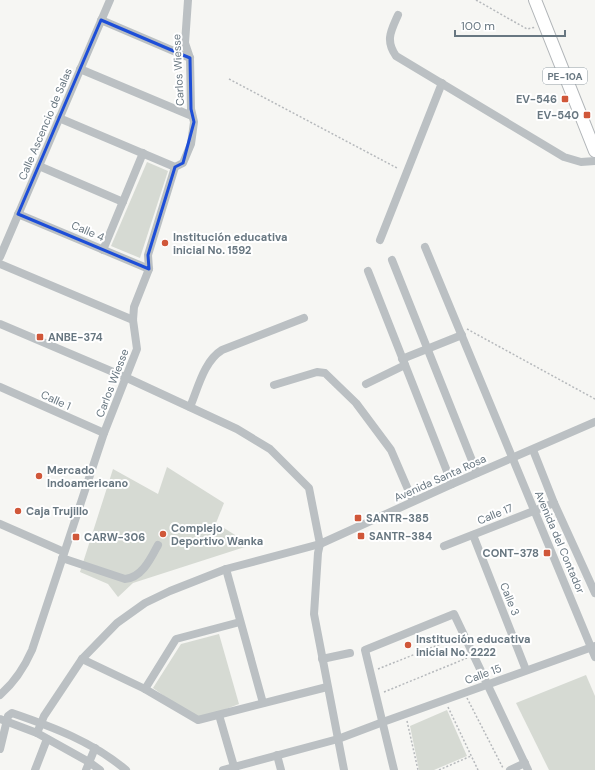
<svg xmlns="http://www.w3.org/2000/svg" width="595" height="770" font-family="'DM Sans',sans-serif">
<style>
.green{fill:#d6dad3}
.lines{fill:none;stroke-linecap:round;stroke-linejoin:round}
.highway-casing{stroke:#b1b5b8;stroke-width:14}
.path{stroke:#b6b9bc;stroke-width:1.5;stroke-dasharray:2 2;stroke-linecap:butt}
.minor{stroke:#bbc0c3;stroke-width:8}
.highway{stroke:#fff;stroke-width:12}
.marked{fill:none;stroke:#1d4ed8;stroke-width:3;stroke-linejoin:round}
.poi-dot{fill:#d05739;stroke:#fff;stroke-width:1.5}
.labels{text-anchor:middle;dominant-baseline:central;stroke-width:4;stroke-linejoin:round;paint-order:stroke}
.shield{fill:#fff;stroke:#95a0a7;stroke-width:1}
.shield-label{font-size:10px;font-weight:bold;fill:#687781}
.street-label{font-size:11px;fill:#687781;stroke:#fff}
.poi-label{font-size:11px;font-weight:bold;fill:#687781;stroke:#fff;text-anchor:start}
</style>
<rect width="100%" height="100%" fill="#f6f6f3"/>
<g class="green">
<path d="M147,162L168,171L140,258L111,246Z"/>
<path d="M167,467L224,503L216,523L251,545L133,583L118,597L108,584L80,572L113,469L158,494Z"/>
<path d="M219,634L239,704L198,720L153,688L181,644Z"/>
<path d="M586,675L595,696V770H549L516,703Z"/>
<path d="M447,710L467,756L434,770H419L410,726Z"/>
</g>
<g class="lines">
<defs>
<path id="highway" d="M535,0L595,151"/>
</defs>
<use href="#highway" class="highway-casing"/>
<g class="path">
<path d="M476,0L527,29L536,27"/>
<path d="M229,79L397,168"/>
<path d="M467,329L595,399"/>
<path d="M378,669L458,637"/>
<path d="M384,692L467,658"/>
<path d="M467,698L503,768"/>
<path d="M448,707L478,770"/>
<path d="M407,721L418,770"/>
<path d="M439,770L471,756"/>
</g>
<g class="minor">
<path d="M398,15C391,31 385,40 396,56L564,157L581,162L595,161"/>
<path d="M101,20L190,58"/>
<path d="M80,69L192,116"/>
<path d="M59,118L175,167"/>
<path d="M39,166L123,202"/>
<path d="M18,214L149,269"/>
<path d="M380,240L442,83"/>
<path d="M425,247L595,657"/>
<path d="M103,250L143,153"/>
<path d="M0,257L110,0"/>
<path d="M392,260L477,473"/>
<path d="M0,264L133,320"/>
<path d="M368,271L452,484"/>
<path d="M0,324L125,377L237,429L270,449L309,488L320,544L318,553L314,614L344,770"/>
<path d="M402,359L462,335"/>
<path d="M366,384L405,365"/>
<path d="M274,385L317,372L325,373L356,403L391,450L413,501"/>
<path d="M0,387L104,433"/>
<path d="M190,407C198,388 204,361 222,350L304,318"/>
<path d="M533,450L554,503L595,593"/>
<path d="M0,524L64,552"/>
<path d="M473,535L526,670"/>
<path d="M444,546L554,503"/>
<path d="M62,558L125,579C142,578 151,558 158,545"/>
<path d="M226,569L263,703"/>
<path d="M82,659L145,689L198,720L327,687"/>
<path d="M322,659L350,653"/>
<path d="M145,689L176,639L240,622"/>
<path d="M0,695C15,682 24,668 32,650L104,433L137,349L133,320L134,307L149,269L148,255L175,167L183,163L191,144L194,122L191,109L190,58L185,43L188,0"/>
<path d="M219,715L235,770"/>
<path d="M0,719L37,733L89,762L100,770"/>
<path d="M383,722L595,646"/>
<path d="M37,733L44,716L82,659L117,623L145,603L170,591L226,569L320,544L452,484L595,422"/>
<path d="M0,749L8,716L12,713C53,727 93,742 126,770"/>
<path d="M277,755L281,770"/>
<path d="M35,770L47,739"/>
<path d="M86,770L95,748"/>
<path d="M223,770L338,739L383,722"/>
<path d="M394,770L365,650L454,614L528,770"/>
<path d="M510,770L525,763"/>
</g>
<use href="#highway" class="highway"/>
</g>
<path class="marked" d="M101,20L190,58L191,109L194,122L183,163L175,167L148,255L149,269L18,214Z"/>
<g class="poi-dot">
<rect x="561" y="95" width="8" height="8" rx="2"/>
<rect x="583" y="111" width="8" height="8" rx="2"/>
<circle cx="165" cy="243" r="4"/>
<rect x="36" y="333" width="8" height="8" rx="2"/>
<circle cx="39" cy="476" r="4"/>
<circle cx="18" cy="511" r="4"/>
<rect x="354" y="514" width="8" height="8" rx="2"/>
<circle cx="163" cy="534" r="4"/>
<rect x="357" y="532" width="8" height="8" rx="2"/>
<rect x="72" y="533" width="8" height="8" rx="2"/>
<rect x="543" y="549" width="8" height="8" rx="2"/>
<circle cx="408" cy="645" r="4"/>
</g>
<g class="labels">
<rect class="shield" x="543" y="68" width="44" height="16" rx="3"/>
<g class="shield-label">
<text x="565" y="76">PE-10A</text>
</g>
<g class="street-label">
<text transform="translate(178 70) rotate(-93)">Carlos Wiesse</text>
<text transform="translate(45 124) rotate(-67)">Calle Ascencio de Salas</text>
<text transform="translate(88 231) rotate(23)">Calle 4</text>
<text transform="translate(112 383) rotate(-69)">Carlos Wiesse</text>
<text transform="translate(56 400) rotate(24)">Calle 1</text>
<text transform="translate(440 478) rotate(-24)">Avenida Santa Rosa</text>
<text transform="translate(495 514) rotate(-22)">Calle 17</text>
<text transform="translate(560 542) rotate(67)">Avenida del Contador</text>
<text transform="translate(510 599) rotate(68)">Calle 3</text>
<text transform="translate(483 674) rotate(-20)">Calle 15</text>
</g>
<g class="poi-label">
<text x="557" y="99" text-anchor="end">EV-546</text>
<text x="579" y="115" text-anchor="end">EV-540</text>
<text x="173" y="237">Institución educativa<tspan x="173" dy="13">inicial No. 1592</tspan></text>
<text x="48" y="337">ANBE-374</text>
<text x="47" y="470">Mercado<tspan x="47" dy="13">Indoamericano</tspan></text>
<text x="26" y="511">Caja Trujillo</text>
<text x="366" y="518">SANTR-385</text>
<text x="171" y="528">Complejo<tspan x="171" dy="13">Deportivo Wanka</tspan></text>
<text x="369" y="536">SANTR-384</text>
<text x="84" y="537">CARW-306</text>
<text x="539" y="553" text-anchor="end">CONT-378</text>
<text x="416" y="639">Institución educativa<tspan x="416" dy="13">inicial No. 2222</tspan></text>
</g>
</g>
<path d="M455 30v6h110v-6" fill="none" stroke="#687781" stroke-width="2"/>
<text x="461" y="30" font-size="12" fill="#687781" stroke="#ffffff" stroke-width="3" paint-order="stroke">100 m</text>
</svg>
